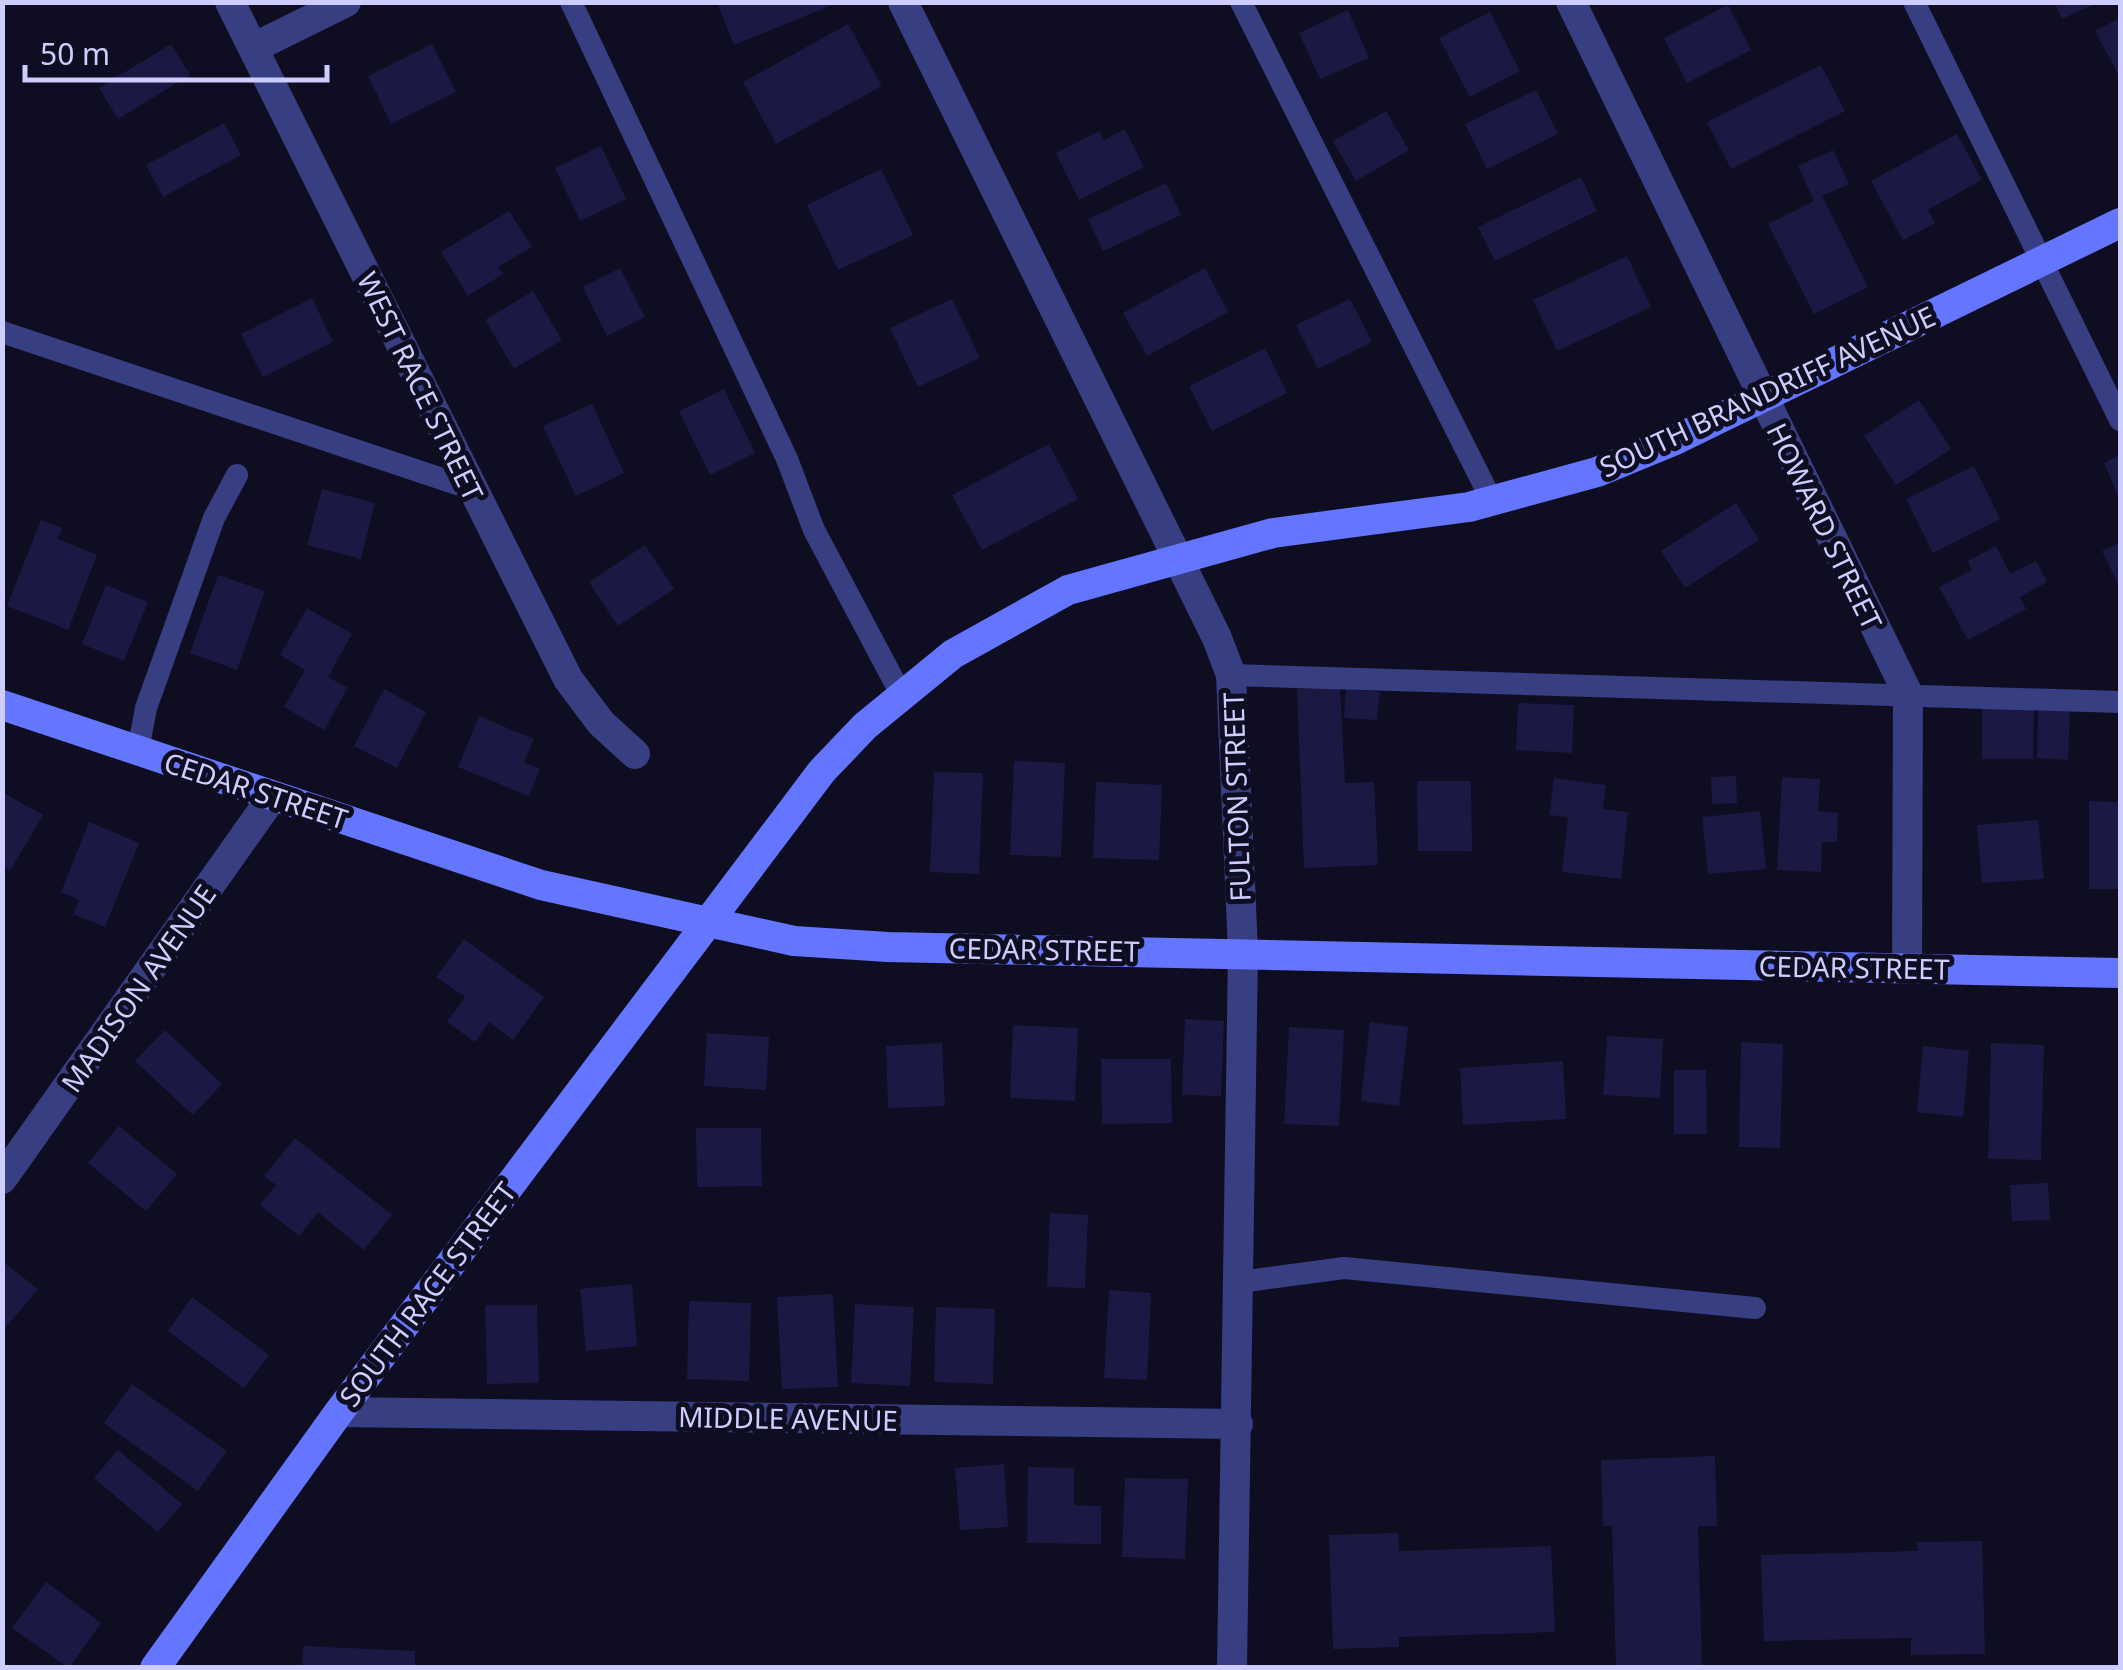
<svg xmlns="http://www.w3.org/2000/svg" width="2123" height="1670" font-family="'Noto Sans',sans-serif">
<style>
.building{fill:#1b1943}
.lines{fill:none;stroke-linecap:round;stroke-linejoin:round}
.lane{stroke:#373e81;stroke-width:22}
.street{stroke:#373e81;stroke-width:30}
.secondary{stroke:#6475ff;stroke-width:30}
.labels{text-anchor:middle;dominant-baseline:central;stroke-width:10;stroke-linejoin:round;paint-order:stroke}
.street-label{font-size:28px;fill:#cdceff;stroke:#0e0d21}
</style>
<rect width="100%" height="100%" fill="#0e0d21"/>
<g class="building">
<path d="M717,2H837V3L734,45Z"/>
<path d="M2054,2H2099L2062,19Z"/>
<path d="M1728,5L1751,50L1687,83L1664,38Z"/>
<path d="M1348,10L1369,58L1320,79L1299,33Z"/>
<path d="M1490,12L1520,71L1470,97L1439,38Z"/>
<path d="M2120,18V78L2095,31Z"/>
<path d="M848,24L882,86L776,144L743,82Z"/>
<path d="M171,44L190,75L118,119L99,88Z"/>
<path d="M432,44L456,92L391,124L368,76Z"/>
<path d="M1821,65L1845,111L1731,169L1707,122Z"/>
<path d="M1536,90L1558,134L1487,169L1465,124Z"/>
<path d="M1386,111L1409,150L1356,181L1333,141Z"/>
<path d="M224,123L241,155L163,197L146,165Z"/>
<path d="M1125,129L1144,167L1079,200L1056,153L1099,131L1104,140Z"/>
<path d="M1957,134L1982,180L1928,210L1935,223L1903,240L1871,181Z"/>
<path d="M601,146L626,199L580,221L555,168Z"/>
<path d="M1833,150L1849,184L1822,196L1868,287L1814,314L1768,224L1814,201L1798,166Z"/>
<path d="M881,169L913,235L838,270L807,205Z"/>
<path d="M1581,177L1597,211L1495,261L1478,227Z"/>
<path d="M1166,183L1181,215L1103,251L1088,219Z"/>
<path d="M509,211L532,247L498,267L503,274L468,296L441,252Z"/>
<path d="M1627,256L1651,307L1557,351L1533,300Z"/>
<path d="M620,268L645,317L607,336L583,287Z"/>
<path d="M1205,268L1228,312L1147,356L1123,313Z"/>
<path d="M533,291L562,340L514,369L485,320Z"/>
<path d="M312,298L333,342L263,377L241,334Z"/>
<path d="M952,299L980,358L918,387L890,328Z"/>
<path d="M1350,299L1372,342L1318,369L1296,325Z"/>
<path d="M1265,348L1287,393L1212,431L1189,386Z"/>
<path d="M724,389L755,453L710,475L679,411Z"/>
<path d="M1919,400L1951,449L1896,485L1864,436Z"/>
<path d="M592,404L624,473L576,496L543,426Z"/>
<path d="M1049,444L1078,499L982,550L952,495Z"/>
<path d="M2120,455V500L2104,463Z"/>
<path d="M1974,466L2000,519L1933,553L1906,499Z"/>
<path d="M322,489L375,503L361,559L307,545Z"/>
<path d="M1736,503L1759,540L1685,588L1661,551Z"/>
<path d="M41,520L62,528L58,539L97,555L68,630L7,606Z"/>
<path d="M2120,542V588L2102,551Z"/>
<path d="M645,545L674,589L618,626L589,582Z"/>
<path d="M1996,546L2010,574L2036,561L2047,582L2020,597L2026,609L1968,640L1939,587L1972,570L1968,561Z"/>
<path d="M218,575L265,591L237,670L190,653Z"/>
<path d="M106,585L148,602L124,661L82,644Z"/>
<path d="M307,608L352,634L328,677L348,688L324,730L284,707L305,670L280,655Z"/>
<path d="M1340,687L1345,783L1374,782L1378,865L1304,868L1297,689Z"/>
<path d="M384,689L426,712L397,768L354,746Z"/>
<path d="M1346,689L1380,692L1377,720L1344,718Z"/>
<path d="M1518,703L1574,705L1572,753L1516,750Z"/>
<path d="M1982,708H2034L2033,759H1982Z"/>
<path d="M2038,709L2070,710L2068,760L2037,758Z"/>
<path d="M479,716L534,739L524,762L540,769L529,796L458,767Z"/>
<path d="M1014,761L1065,763L1061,857L1010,855Z"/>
<path d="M934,772L983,773L979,874L930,872Z"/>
<path d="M1736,776L1737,803L1712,804L1711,777Z"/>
<path d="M1782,777L1820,779L1818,811L1838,813L1837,842H1822L1821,872L1777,870Z"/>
<path d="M1554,778L1606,785L1603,809L1628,812L1621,879L1562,872L1568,817L1549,815Z"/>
<path d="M1417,781H1471L1472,851H1418Z"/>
<path d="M1096,782L1162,785L1159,860L1093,858Z"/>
<path d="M2,792L43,815L10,871L2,866Z"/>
<path d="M2089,801L2120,802V889H2089Z"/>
<path d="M1760,811L1766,869L1708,874L1702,817Z"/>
<path d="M2038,820L2044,879L1982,883L1977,825Z"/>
<path d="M89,822L139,843L105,927L73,914L79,900L61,892Z"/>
<path d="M464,939L544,997L513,1040L489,1022L475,1042L447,1022L465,997L436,977Z"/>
<path d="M1185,1019L1224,1021L1221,1096L1182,1095Z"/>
<path d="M1370,1022L1408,1027L1399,1106L1361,1101Z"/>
<path d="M1013,1025L1078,1028L1075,1101L1010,1098Z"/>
<path d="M1289,1027L1344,1030L1339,1126L1284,1124Z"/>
<path d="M165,1030L222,1084L193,1115L135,1061Z"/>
<path d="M707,1033L769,1037L766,1090L704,1086Z"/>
<path d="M1607,1036L1663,1039L1660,1098L1603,1095Z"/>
<path d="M1741,1042L1783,1044L1780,1148L1739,1147Z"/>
<path d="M942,1043L945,1106L888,1108L886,1046Z"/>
<path d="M1991,1043L2044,1045L2041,1160L1988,1159Z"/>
<path d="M1923,1046L1969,1051L1963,1117L1917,1112Z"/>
<path d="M1101,1059H1171L1172,1123L1102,1124Z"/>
<path d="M1563,1061L1566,1119L1463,1125L1460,1068Z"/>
<path d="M1674,1070H1706L1707,1134H1674Z"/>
<path d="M119,1126L177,1174L146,1211L88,1163Z"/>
<path d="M696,1128H761L762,1186L697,1187Z"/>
<path d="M295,1138L392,1215L364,1250L318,1212L299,1236L260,1205L276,1185L264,1176Z"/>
<path d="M2048,1183L2050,1220L2012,1221L2010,1185Z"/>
<path d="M1050,1213L1088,1215L1085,1288L1047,1287Z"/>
<path d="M2,1261L38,1289L2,1332Z"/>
<path d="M632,1284L637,1346L586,1351L580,1289Z"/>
<path d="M1109,1290L1151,1293L1147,1380L1104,1378Z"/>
<path d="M833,1294L838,1387L782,1389L777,1297Z"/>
<path d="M192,1297L269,1355L244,1388L168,1331Z"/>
<path d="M689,1301L751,1303L749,1381L687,1379Z"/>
<path d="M855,1304L914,1307L910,1386L851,1383Z"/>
<path d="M485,1305H537L539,1383L487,1384Z"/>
<path d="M936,1307L995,1309L993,1384L934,1382Z"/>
<path d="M132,1384L227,1451L198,1491L104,1423Z"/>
<path d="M118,1450L182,1504L158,1532L94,1478Z"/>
<path d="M1715,1456L1717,1526H1698L1702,1668H1616L1612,1526H1603L1601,1460Z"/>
<path d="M1004,1464L1008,1527L960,1530L955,1468Z"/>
<path d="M1028,1467L1074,1468V1505L1101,1506V1544L1027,1543Z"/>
<path d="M1125,1478L1188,1479L1185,1559L1122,1557Z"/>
<path d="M1398,1533L1399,1551L1551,1546L1555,1632L1399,1637V1647L1333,1649L1329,1535Z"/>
<path d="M1982,1541L1985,1654L1911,1655V1638L1764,1641L1761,1555L1918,1551L1917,1542Z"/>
<path d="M46,1582L101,1623L69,1668L12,1628Z"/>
<path d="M303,1646L415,1651V1668H302Z"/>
</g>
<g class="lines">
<g class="lane">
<path d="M571,2L787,459L814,530L902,696"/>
<path d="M1241,2L1492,501"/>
<path d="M1914,2L2120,420"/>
<path d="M2,332L472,489"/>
<path d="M1231,675L2120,702"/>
<path d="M138,751L146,708L214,518L237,475"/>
<path d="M1240,1282L1344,1268L1755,1308"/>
</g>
<g class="street">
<path d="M230,2L568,679L601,723L635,754"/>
<path d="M903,2L1217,638L1231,675L1243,952L1232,1668"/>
<path d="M1571,2L1908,694L1907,968"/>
<path d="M253,48L346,2"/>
<path d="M2,1179L273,796"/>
<path d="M339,1412L1238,1424"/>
</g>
<g class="secondary">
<path d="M2,705L541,885L794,941L888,947L2120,973"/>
<path d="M155,1668L339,1412L822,771L865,726L953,654L1068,590L1273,533L1469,507L1597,472L1675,440L2120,223"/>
</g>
</g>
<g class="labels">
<g class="street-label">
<text transform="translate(421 386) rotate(64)">WEST RACE STREET</text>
<text transform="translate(1767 391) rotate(-25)">SOUTH BRANDRIFF AVENUE</text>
<text transform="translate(1825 526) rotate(64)">HOWARD STREET</text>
<text transform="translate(256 790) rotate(18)">CEDAR STREET</text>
<text transform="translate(1236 797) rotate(-92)">FULTON STREET</text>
<text transform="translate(1044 949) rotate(1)">CEDAR STREET</text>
<text transform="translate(1854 967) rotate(1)">CEDAR STREET</text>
<text transform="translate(138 988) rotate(-55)">MADISON AVENUE</text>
<text transform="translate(427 1294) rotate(-53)">SOUTH RACE STREET</text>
<text transform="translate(788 1418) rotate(1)">MIDDLE AVENUE</text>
</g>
</g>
<rect width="2123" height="1670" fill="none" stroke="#cdceff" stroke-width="10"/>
<path d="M25 65v15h302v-15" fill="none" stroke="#cdceff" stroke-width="5"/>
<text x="40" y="65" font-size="30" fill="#cdceff" stroke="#0e0d21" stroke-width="8" paint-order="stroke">50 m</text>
</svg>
